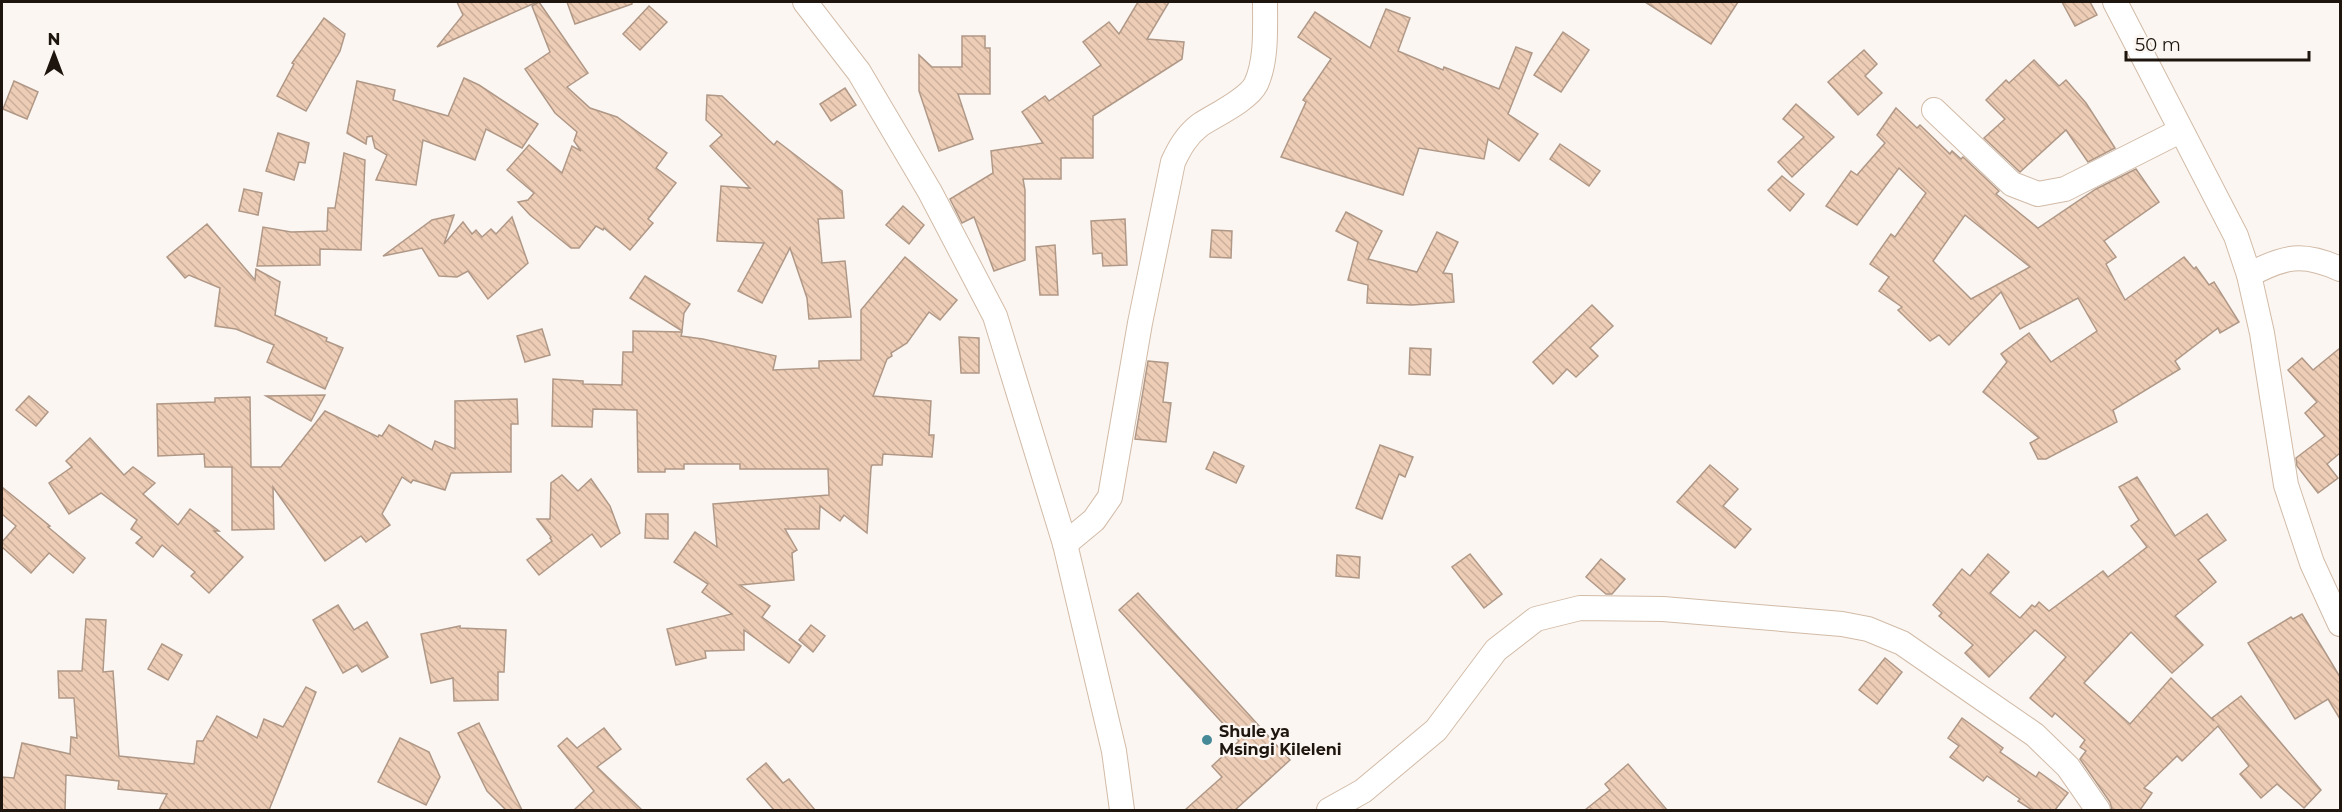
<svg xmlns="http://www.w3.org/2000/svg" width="2342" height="812" font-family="Montserrat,sans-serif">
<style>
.building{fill:url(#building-back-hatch);stroke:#b09887;stroke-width:1.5;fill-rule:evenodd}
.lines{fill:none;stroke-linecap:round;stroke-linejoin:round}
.minor-casing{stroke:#d2bba7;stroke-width:26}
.minor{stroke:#fff;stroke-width:24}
.poi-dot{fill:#468a98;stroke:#fbf6f2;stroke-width:2}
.labels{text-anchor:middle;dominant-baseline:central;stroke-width:4.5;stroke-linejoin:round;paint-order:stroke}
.poi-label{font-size:16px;font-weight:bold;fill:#1e160e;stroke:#fbf6f2;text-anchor:start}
</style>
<defs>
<pattern id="building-back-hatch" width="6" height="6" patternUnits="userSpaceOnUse" patternTransform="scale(1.5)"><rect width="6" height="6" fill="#eecdb6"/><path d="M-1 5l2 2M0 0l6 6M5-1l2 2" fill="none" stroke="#ccaf9b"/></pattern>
</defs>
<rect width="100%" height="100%" fill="#fbf6f2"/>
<g class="building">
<path d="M457,2H537L437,47L463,15Z"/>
<path d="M539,2L588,73L567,87L590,108L617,117L667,153L656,168L676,183L648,219L653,223L630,250L604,228L603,230L596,226L579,248H571L530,215L518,202L528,200L534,193L507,170L529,145L562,173L572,146L581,151L574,141L577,132L555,113L525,69L550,52L532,6Z"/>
<path d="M567,2H632V4L575,24Z"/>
<path d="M1138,2H1169L1147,39L1184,42L1182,59L1093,116V158H1061V179H1023L1025,190V260L994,271L974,217L962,223L950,199L993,173L991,151L1043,143L1022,112L1045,96L1049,101L1101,65L1083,42L1109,22L1119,34Z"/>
<path d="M1645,2H1738L1711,44Z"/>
<path d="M2062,2H2090L2097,15L2075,26Z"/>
<path d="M649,6L667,22L640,50L623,34Z"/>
<path d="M1386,9L1410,18L1398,51L1443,70L1444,67L1499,89L1516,47L1532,53L1508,114L1538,134L1519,161L1488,139L1484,159L1419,148L1403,195L1281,157L1306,102L1303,100L1331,59L1298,37L1315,12L1370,48Z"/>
<path d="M324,18L345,34L340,51L306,111L277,96L294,64L292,63Z"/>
<path d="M1563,32L1589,50L1561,92L1534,75Z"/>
<path d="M962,36H985V48H990V94H958L973,139L939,151L919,91V55L932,67H962Z"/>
<path d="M1864,50L1877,64L1865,76L1882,93L1858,115L1828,82Z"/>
<path d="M2034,60L2059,86L2066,80L2086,103L2115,148L2088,162L2066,130L2020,172L1984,138L2005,119L1986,100L2006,80L2009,83Z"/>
<path d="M464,78L479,85L538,124L522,148L486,129L475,160L423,140L416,185L376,180L387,155L375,148L372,136L367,137L366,144L347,133L357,81L395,90L393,100L448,116Z"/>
<path d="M14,81L38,92L27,119L3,109Z"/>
<path d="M845,88L856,105L831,121L820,104Z"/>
<path d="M707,95L722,96L774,145L777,141L842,191L844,218L818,219L822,263L845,261L851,317L809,319L807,298L790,248L762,303L738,291L764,243L717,241L721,186L750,188L710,146L722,135L706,120Z"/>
<path d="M1796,104L1834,137L1792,177L1778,162L1804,137L1783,119Z"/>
<path d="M1896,108L1917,128L1920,125L1950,154L1952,151L1961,159L1963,157L1999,191L1996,194L2038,228L2096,189L2136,169L2159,202L2104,241L2116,257L2106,264L2125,300L2184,257L2194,269L2196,267L2209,285L2214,282L2239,322L2220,333L2218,328L2175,361L2180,369L2113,410L2117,422L2046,459H2038L2030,443L2039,438L1983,392L2007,362L2001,354L2029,333L2051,362L2097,331L2078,298L2020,329L2001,292L1949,345L1939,335L1930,341L1898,310L1902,307L1879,291L1889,277L1870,264L1891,234L1895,237L1926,193L1899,168L1857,225L1826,206L1851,171L1857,175L1885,143L1877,135ZM1965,215L2030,267L1971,299L1933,261Z"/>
<path d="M278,133L309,143L305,163L299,162L294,180L266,171Z"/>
<path d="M1560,144L1600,171L1589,186L1550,159Z"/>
<path d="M344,153L365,160L361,250L320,249V265L257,266L263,227L291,232L327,231L328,208H335Z"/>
<path d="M1782,176L1804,194L1790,211L1768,190Z"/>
<path d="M244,189L262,193L258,215L239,211Z"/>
<path d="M903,206L924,225L909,244L886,225Z"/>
<path d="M1346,212L1382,231L1368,259L1417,272L1437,232L1458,242L1443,273L1452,274L1454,302L1412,305L1367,303L1368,285L1348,280L1358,242L1336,231Z"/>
<path d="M454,215L444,244L463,222L472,234L476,230L482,237L491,229L496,234L512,217L528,263L488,299L468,271L457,277L439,276L422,248L383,256L432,220Z"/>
<path d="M1125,219L1127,265L1103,266L1102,253L1093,254L1091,221Z"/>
<path d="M207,224L255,280L256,269L280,282L275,315L327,338L326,341L343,348L325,389L267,362L274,345L236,329L215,326L220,288L189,275L185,278L167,257Z"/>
<path d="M1212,230L1232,231L1231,258L1210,257Z"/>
<path d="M1055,245L1058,295H1040L1036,247Z"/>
<path d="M905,257L957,300L940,320L929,312L907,343L891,353L892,356L887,359L873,396L931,401L929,435H934L932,457L883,454L882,465H872L871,468L867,533L844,515L840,521L820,506L819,529H785L797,550L792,553L794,580L740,585L770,606L762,617L801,646L789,663L744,630V650L705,651L706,658L676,665L667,629L732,614L702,592L708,584L674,562L695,532L717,547L713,504L829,495L828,469H740V464H684V469H665V472H638L637,410L593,409L592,427L552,426L553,379L583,381V384L622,385L623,352H633V331L682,332L681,336L703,339L776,356L773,370L819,368V361L861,360V310Z"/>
<path d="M645,276L690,304L684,313L682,331L630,298Z"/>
<path d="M1592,305L1613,326L1590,348L1598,356L1576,377L1567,369L1553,384L1533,362Z"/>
<path d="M542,329L550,355L525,362L517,336Z"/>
<path d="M959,337L979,338V373H961Z"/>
<path d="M1410,348L1431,349L1430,375L1409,374Z"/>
<path d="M2340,348V453L2327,464L2338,478L2318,493L2297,466L2296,458L2325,436L2305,413L2317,402L2288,370L2302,358L2313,370Z"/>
<path d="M1148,361L1168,363L1163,402L1171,403L1166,442L1135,439Z"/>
<path d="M325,395L311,421L266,396Z"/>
<path d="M29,396L48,412L36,426L16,410Z"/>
<path d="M250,397L251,467H281L325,411L378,437L379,435L382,436L389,425L432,450L435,441L455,449V401L517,399L518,424H511V472L451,473L445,490L413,480L411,483L402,477L382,514L390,525L366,542L361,536L325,561L273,487L274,529L232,530V467H205L204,454L158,456L157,404L215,402V398Z"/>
<path d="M90,438L124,475L133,467L155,483L143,494L178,525L190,509L219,531H214L243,557L209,593L191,576L195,572L162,545L153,557L136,543L142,537L131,529L137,520L101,493L69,514L49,483L72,467L66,461Z"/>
<path d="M1380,445L1413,457L1405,477L1399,474L1382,519L1356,508Z"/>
<path d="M1214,452L1244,466L1236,483L1206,469Z"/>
<path d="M1710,465L1738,489L1723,506L1751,529L1735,548L1677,502Z"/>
<path d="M562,475L578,491L591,479L610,506L620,533L601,547L592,534L539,575L527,560L552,541L550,538L551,537L537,519H550L551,483Z"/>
<path d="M2137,477L2175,536L2207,514L2226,540L2198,560L2216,582L2175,616L2203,645L2172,673L2131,632L2084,683L2130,724L2171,678L2214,721L2212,718L2241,696L2321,790L2304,808L2277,784L2261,798L2240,774L2249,766L2218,726L2182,761L2177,756L2144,788L2152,793L2140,810H2112L2110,802L2080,759L2086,751L2080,747L2085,740L2055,713L2052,717L2030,698L2066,657L2035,630L1989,677L1965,653L1973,645L1939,616L1942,613L1933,605L1962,569L1970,576L1988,554L2009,572L1990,593L2020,618L2032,605L2035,607L2039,602L2049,611L2103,571L2108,577L2147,547L2131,526L2139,520L2119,487Z"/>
<path d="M2,487L50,526L48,527L85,558L73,573L49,553L31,573L2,547V542L16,526L2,514Z"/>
<path d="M646,514H668V539L645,538Z"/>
<path d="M1470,554L1502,594L1484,608L1452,567Z"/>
<path d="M1337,555L1360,557L1359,578L1336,576Z"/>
<path d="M1601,559L1625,579L1612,594H1606L1586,577Z"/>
<path d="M1138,593L1290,760L1235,810H1185L1222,777L1212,766L1239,741L1119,610Z"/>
<path d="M338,605L354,630L367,622L388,657L362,672L357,665L343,673L313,620Z"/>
<path d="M2302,614L2340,677V719L2328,699L2295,719L2248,643L2291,617L2293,619Z"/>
<path d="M86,619L106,620L103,672L113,671L119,756L194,764L197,741H203L217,716L257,738L264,719L283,727L306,687L316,692L269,810H159L167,794L118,789L119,781L66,775L65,810H2V777L14,778L22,743L70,754L71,737L77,738L74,698H59L58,671H82Z"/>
<path d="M811,625L825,636L813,652L799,640Z"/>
<path d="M460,626V628L506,630L504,672H498V700L454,701L453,678L431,683L421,634Z"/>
<path d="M162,644L182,655L168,680L148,669Z"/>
<path d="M1885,658L1902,672L1877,704L1859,690Z"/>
<path d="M1962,718L2003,748L2000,752L2036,777L2039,772L2068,793L2055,810H2032L2018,801L2020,799L1987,776L1983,781L1950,757L1959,746L1948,738Z"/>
<path d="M479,723L522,810H506L487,791L458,733Z"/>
<path d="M604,728L621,749L597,767L642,810H574L594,791L558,746L567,738L577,748Z"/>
<path d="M400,738L429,752L440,777L426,805L378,782Z"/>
<path d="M766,763L783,783L789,779L815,810H774L747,779Z"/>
<path d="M1628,764L1667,810H1585L1610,790L1605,784Z"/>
</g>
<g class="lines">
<defs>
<g id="minor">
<path d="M805,2L859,72L930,192L995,316L1065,544L1114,751L1122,810"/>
<path d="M2115,2L2236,236L2249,275L2262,333L2286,485L2312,563L2340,624"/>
<path d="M1934,110L2012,184L2038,194L2065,189L2180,131"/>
<path d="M2249,275C2284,256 2303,252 2340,269"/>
<path d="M1065,544L1094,520L1110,497L1140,323L1173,162C1180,147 1187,135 1200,125C1215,115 1248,100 1256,84C1267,60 1265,28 1265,2"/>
<path d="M1329,810L1363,791L1436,730L1496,650L1536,619L1580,608L1663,609L1842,624L1868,629L1902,643L2035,735L2068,767L2098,810"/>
</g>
</defs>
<use href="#minor" class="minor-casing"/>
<use href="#minor" class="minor"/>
</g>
<circle class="poi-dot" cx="1207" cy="740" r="6"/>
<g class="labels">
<g class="poi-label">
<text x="1219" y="731">Shule ya<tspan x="1219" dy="18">Msingi Kileleni</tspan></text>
</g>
</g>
<rect width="2342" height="812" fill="none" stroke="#1e160e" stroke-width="6"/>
<g transform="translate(54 54)" stroke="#fbf6f2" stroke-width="4.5" paint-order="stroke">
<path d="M0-4.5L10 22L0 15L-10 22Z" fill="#1e160e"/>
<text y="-9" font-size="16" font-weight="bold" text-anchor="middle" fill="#1e160e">N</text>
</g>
<path d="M2126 51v9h183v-9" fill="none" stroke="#1e160e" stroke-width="3"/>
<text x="2135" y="51" font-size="18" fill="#1e160e" stroke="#fbf6f2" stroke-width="4.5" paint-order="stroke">50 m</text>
</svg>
